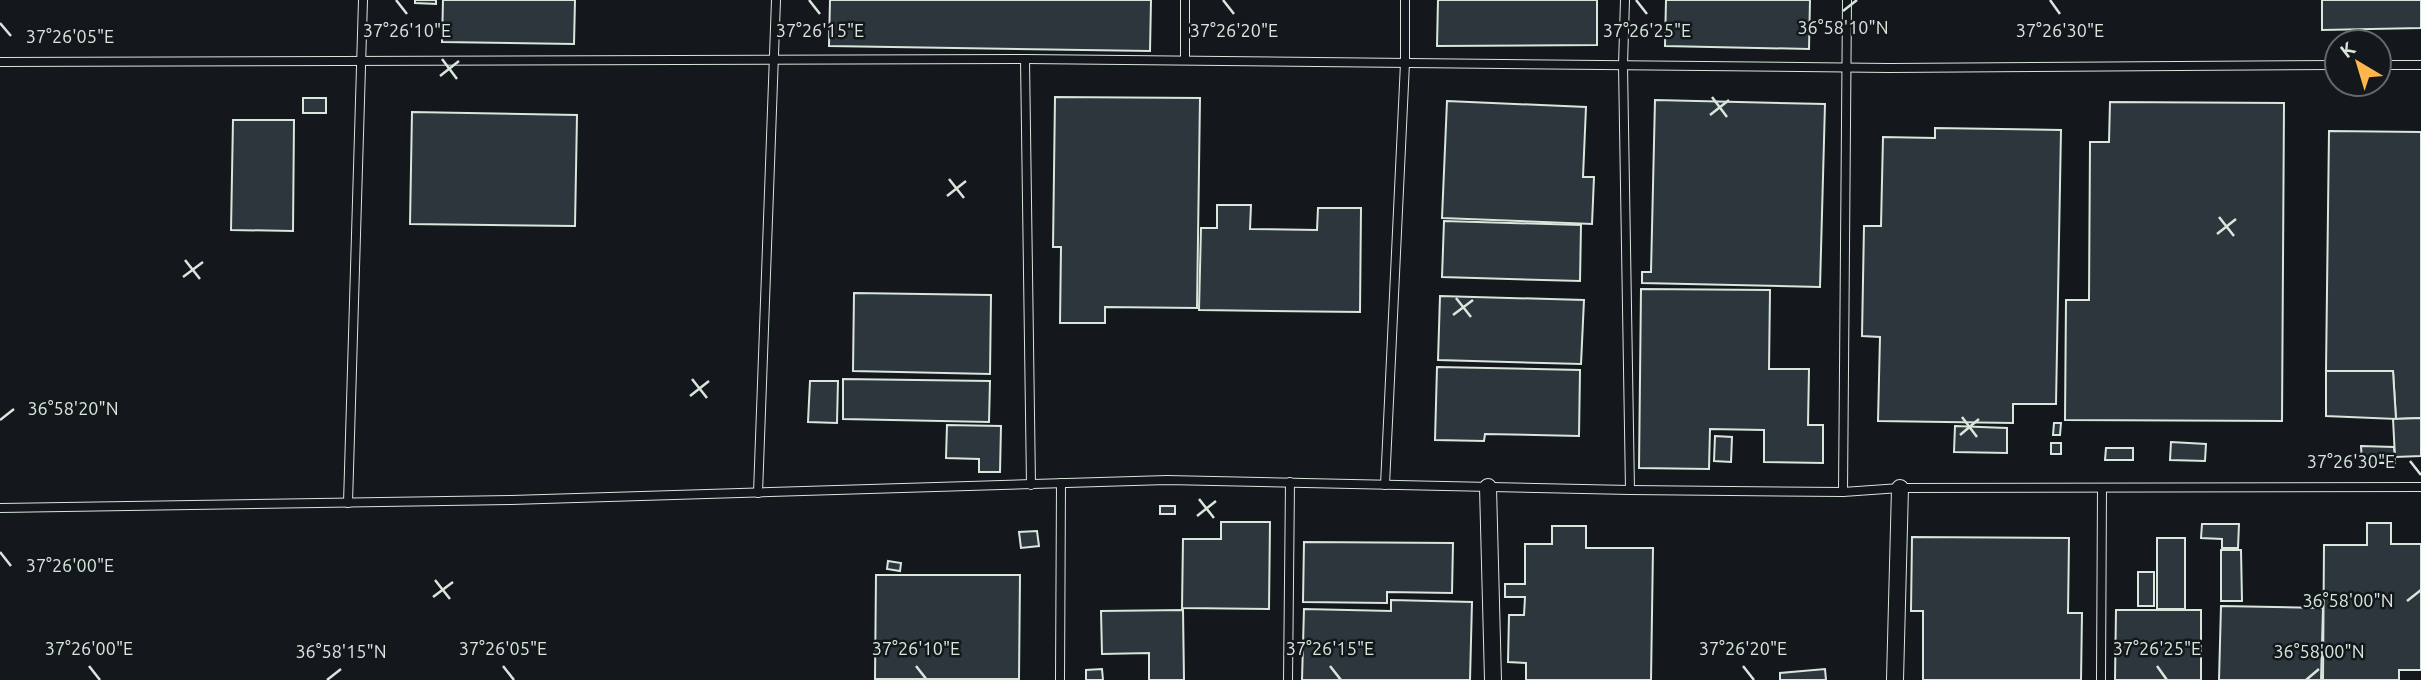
<svg xmlns="http://www.w3.org/2000/svg" width="2421" height="680" font-family="Ubuntu,sans-serif">
<style>
.building{fill:#2c363c;stroke:#d8e6dc;stroke-width:2}
.lines{fill:none;stroke-linecap:round;stroke-linejoin:round}
.service-casing{stroke:#d8e6dc;stroke-width:10}
.minor-casing{stroke:#d8e6dc;stroke-width:18}
.service{stroke:#14181c;stroke-width:8}
.minor{stroke:#14181c;stroke-width:16}
.ticks{fill:none;stroke:#d8e6dc;stroke-width:2.5}
.ticks-label{font-size:18px;text-anchor:middle;fill:#d8e6dc;stroke:#14181c;stroke-width:5;stroke-linejoin:round;paint-order:stroke}
</style>
<rect width="100%" height="100%" fill="#14181c"/>
<g class="building">
<path d="M415,0H436V4L415,3Z"/>
<path d="M443,0H575L574,44L442,42Z"/>
<path d="M830,0H1151L1150,51L829,46Z"/>
<path d="M1438,0H1597V45L1437,46Z"/>
<path d="M1666,0H1810L1809,49L1665,46Z"/>
<path d="M2322,0H2421V28L2322,30Z"/>
<path d="M1055,97L1200,98L1197,308L1105,307V323H1060L1061,247H1053Z"/>
<rect x="303" y="98" width="23" height="15"/>
<path d="M1655,100L1825,104L1820,287L1642,283V272H1651Z"/>
<path d="M1447,101L1586,107L1583,177H1594L1592,224L1442,218Z"/>
<path d="M2110,102L2284,103L2282,421L2065,420L2066,300H2089L2090,142H2109Z"/>
<path d="M412,112L577,115L575,226L410,224Z"/>
<path d="M233,120H294L293,231L231,230Z"/>
<path d="M1935,128L2061,130L2056,404H2013V423L1878,421L1880,337L1862,336L1864,226H1881L1883,137L1935,138Z"/>
<path d="M2329,131L2421,132V418L2396,419L2393,371H2326Z"/>
<path d="M1217,205H1251L1250,229L1317,230L1318,208H1361L1360,312L1199,310L1201,228H1217Z"/>
<path d="M1444,221L1581,225L1580,281L1442,277Z"/>
<path d="M1641,289L1770,290L1769,369H1809L1808,425H1823V463L1764,462V430L1710,429L1709,469L1639,468Z"/>
<path d="M854,293L991,295L990,374L853,371Z"/>
<path d="M1440,296L1584,300L1581,364L1438,360Z"/>
<path d="M1437,367L1580,370L1579,436L1485,434L1484,441L1435,440Z"/>
<path d="M2326,371H2393L2396,419L2326,416Z"/>
<path d="M843,379L990,381L989,422L843,419Z"/>
<path d="M810,381H838L837,423L808,422Z"/>
<path d="M2421,418V456L2395,457L2393,419Z"/>
<path d="M2054,423H2061L2060,435H2053Z"/>
<path d="M947,425L1001,426L1000,472H979V459L946,458Z"/>
<path d="M1955,426L2007,428V453L1954,452Z"/>
<path d="M1715,436L1732,437L1731,462L1714,461Z"/>
<path d="M2171,442L2206,444L2205,461L2170,460Z"/>
<rect x="2051" y="443" width="10" height="11"/>
<path d="M2361,446L2394,447L2395,463H2362Z"/>
<path d="M2106,448H2133V460H2105Z"/>
<rect x="1160" y="506" width="15" height="8"/>
<path d="M1221,522H1270L1269,609L1182,608L1183,539H1221Z"/>
<path d="M2367,523H2391V544H2421V670H2399V680H2323L2324,545H2367Z"/>
<path d="M2202,524H2239L2238,548H2222V539L2201,538Z"/>
<path d="M1552,526H1586V548H1653L1651,680H1526V663L1508,662L1509,615H1524L1525,597H1505V584H1525V544H1552Z"/>
<path d="M1037,531L1039,546L1021,548L1019,532Z"/>
<path d="M1912,537L2069,538L2068,613H2082L2081,680H1923V611H1911Z"/>
<rect x="2157" y="538" width="28" height="71"/>
<path d="M1304,542L1453,543L1452,593L1387,592V603L1303,602Z"/>
<path d="M2221,550H2241L2242,601H2221Z"/>
<path d="M888,561L901,563L900,571L887,569Z"/>
<rect x="2138" y="572" width="16" height="34"/>
<path d="M876,575H1020L1019,679H875Z"/>
<path d="M1391,600L1472,602L1470,680H1302L1304,609L1391,611Z"/>
<path d="M2221,606L2323,608L2321,680H2219Z"/>
<path d="M1183,610L1184,680H1149V653L1102,654L1101,611Z"/>
<path d="M2116,610H2201V680H2115Z"/>
<path d="M1102,669L1103,680H1086V670Z"/>
<path d="M1825,669L1826,680H1780V673Z"/>
</g>
<g class="lines">
<defs>
<g id="service">
<path d="M1185,0V60"/>
<path d="M1625,0L1623,65L1630,490"/>
<path d="M1025,59L1031,485"/>
<path d="M0,62L1025,59L1889,68L2337,65"/>
<path d="M2379,65H2421"/>
<path d="M1385,485L1405,63V0"/>
<path d="M1843,492L1847,0"/>
<path d="M758,493L776,0"/>
<path d="M348,503L363,0"/>
<path d="M0,508L511,500L1167,480L1630,490L1843,492L1900,488L2421,487"/>
<path d="M1060,680L1061,483"/>
<path d="M1288,680L1290,482"/>
<path d="M2101,680L2102,489"/>
</g>
<g id="minor">
<path d="M1488,487L1493,680"/>
<path d="M1895,680L1900,488"/>
</g>
</defs>
<use href="#service" class="service-casing"/>
<use href="#minor" class="minor-casing"/>
<use href="#service" class="service"/>
<use href="#minor" class="minor"/>
</g>
<path class="ticks" d="M396,0L407,14M809,0L820,14M1223,0L1234,14M1636,0L1647,14M2050,0L2060,14M1843,11L1857,0M0,23L11,36M442,59L457,79M440,76L459,61M1712,97L1727,117M1710,115L1729,100M949,179L964,198M947,196L966,181M2219,217L2234,236M2217,234L2236,219M185,260L200,279M183,277L203,262M1456,298L1471,317M1453,315L1473,300M692,379L707,398M690,396L709,381M1962,417L1977,437M0,420L14,409M1960,435L1979,419M2410,461L2421,475M1199,499L1214,518M1197,516L1216,501M0,552L11,566M435,580L450,599M433,597L453,582M2407,601L2421,590M89,666L100,680M503,666L514,680M916,666L927,680M1330,666L1341,680M1743,666L1754,680M2157,666L2167,680M327,680L341,669M2306,680L2319,669"/>
<g class="ticks-label">
<text x="1843" y="34">36°58'10"N</text>
<text x="1647" y="37">37°26'25"E</text>
<text x="2060" y="37">37°26'30"E</text>
<text x="407" y="37">37°26'10"E</text>
<text x="820" y="37">37°26'15"E</text>
<text x="1234" y="37">37°26'20"E</text>
<text x="70" y="43">37°26'05"E</text>
<text x="73" y="415">36°58'20"N</text>
<text x="2351" y="468">37°26'30"E</text>
<text x="70" y="572">37°26'00"E</text>
<text x="2348" y="607">36°58'00"N</text>
<text x="89" y="655">37°26'00"E</text>
<text x="503" y="655">37°26'05"E</text>
<text x="916" y="655">37°26'10"E</text>
<text x="1330" y="655">37°26'15"E</text>
<text x="1743" y="655">37°26'20"E</text>
<text x="2157" y="655">37°26'25"E</text>
<text x="341" y="658">36°58'15"N</text>
<text x="2319" y="658">36°58'00"N</text>
</g>
<g transform="translate(2358 63) rotate(322)"><circle r="33" fill="#14181c" stroke="#626a69" stroke-width="2"/>
<path d="M0-5L12 26L0 18L-12 26Z" fill="#ffb74d"/>
<text y="-10" font-size="19" font-weight="bold" text-anchor="middle" fill="#d8e6dc">K</text>
</g>
</svg>
